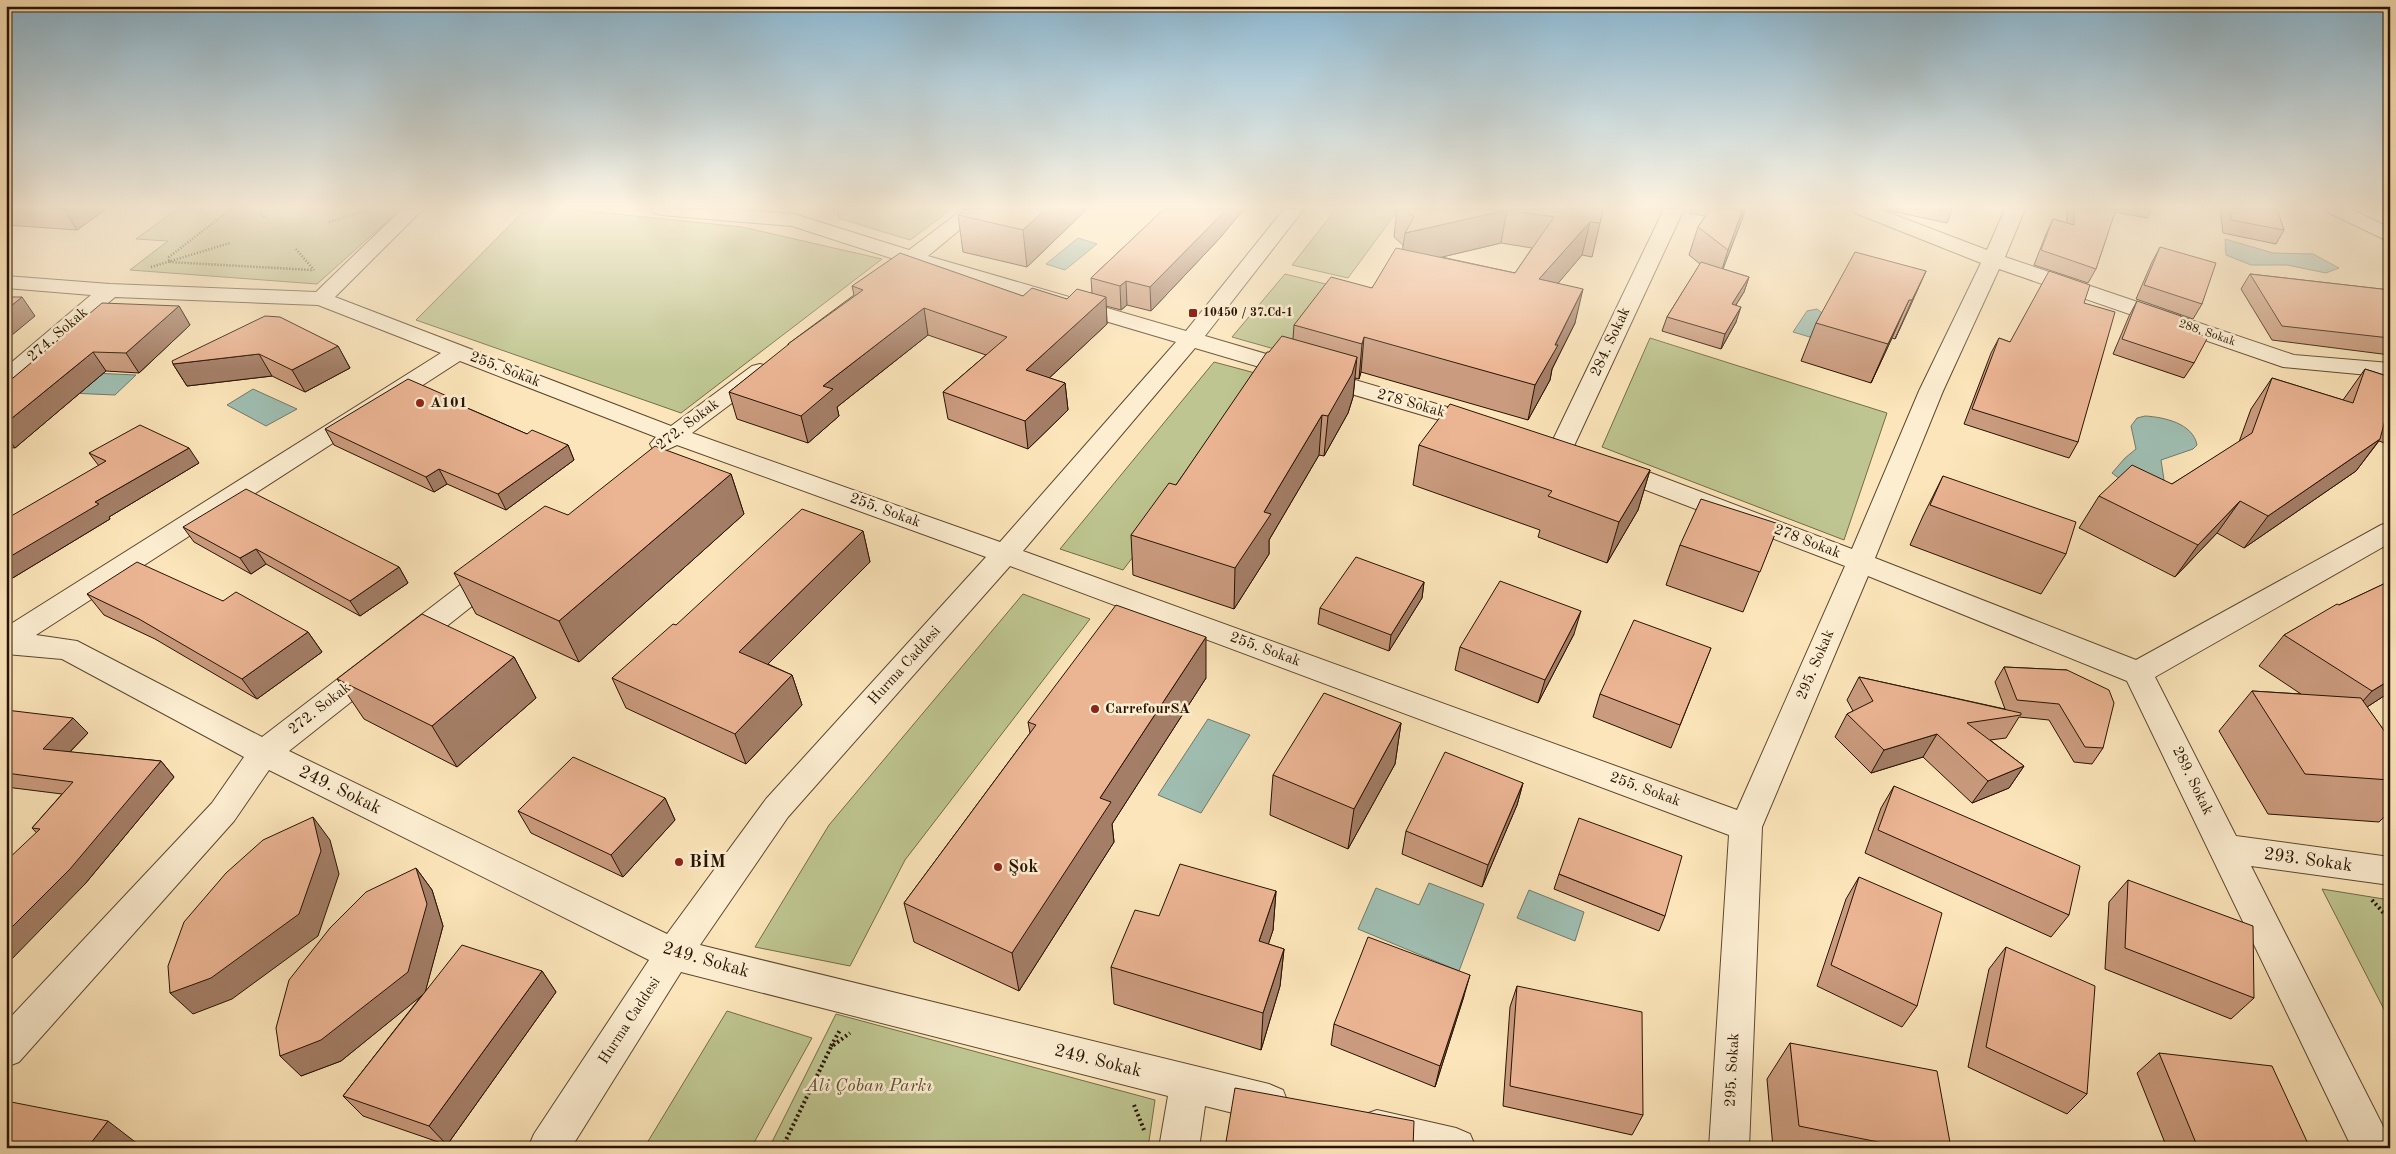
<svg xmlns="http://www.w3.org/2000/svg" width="2396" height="1154" font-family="'Old Standard TT',serif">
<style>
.green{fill:#bec590;stroke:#726c48}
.water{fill:#9fbfb3;stroke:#6f7a6b}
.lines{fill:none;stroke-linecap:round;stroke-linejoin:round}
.minor-casing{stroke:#5c482e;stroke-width:2}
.path-far1{stroke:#271300;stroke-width:2.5;stroke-dasharray:1 2;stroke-linecap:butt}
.path{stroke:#271300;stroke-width:4;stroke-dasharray:2 3;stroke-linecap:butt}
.minor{fill:#fdeed2;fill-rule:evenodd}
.wall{fill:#ca9b7e;stroke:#271300;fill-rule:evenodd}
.shaded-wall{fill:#a47e67;stroke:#271300}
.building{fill:#ebb493;stroke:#271300}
.poi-dot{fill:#8f2418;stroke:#fdeed2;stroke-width:2}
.labels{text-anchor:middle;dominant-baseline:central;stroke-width:5;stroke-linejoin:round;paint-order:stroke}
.far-poi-label{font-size:12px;font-weight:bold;fill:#271300;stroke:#fdeed2;text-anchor:start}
.far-street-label{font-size:12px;fill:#271300;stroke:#fdeed2}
.street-label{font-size:15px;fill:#271300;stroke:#fdeed2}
.poi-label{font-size:15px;font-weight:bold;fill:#271300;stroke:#fdeed2;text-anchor:start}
.near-street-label{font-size:18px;fill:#271300;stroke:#fdeed2}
.near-poi-label{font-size:18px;font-weight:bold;fill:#271300;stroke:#fdeed2;text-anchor:start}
.near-park-label{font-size:18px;font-style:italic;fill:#5c5132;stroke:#fdeed2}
</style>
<rect width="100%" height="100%" fill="#fce5ba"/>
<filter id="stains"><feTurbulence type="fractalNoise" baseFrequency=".004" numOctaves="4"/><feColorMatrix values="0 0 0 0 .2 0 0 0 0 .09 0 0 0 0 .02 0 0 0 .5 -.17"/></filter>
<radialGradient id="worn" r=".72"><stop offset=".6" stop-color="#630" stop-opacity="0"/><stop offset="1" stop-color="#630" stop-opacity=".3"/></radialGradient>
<g class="green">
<path d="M177,209H401L317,284L130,270L168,241L136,239Z"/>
<path d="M526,209H567L742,227L882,259L681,413L416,320Z"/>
<path d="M838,209H952L910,240L838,218Z"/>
<path d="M1336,209L1398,210L1348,278L1292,265Z"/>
<path d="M1285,274L1342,288L1292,354L1232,337Z"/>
<path d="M1650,338L1887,413L1844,540L1602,447Z"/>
<path d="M1214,362L1270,377L1123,570L1060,549Z"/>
<path d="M1023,594L1090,619L905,860L850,966L755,947L829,825Z"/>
<path d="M2322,889L2390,900V1021Z"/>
<path d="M727,1011L812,1038L751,1148H644Z"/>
<path d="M836,1014L1155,1100L1148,1148H769Z"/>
</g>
<g class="water">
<path d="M1078,238L1097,244L1065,270L1046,264Z"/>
<path d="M2225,239L2273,253L2313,254L2339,268L2326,273L2287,265H2251L2226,255Z"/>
<path d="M1817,309L1826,316L1813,338L1793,332L1807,311Z"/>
<path d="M71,372L136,375L115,395L47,392Z"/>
<path d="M253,389L297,409L266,426L227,405Z"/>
<path d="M2145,416C2163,417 2193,423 2197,445L2193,449L2161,460L2164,480L2153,489L2129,486L2112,473L2125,458L2136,449L2131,426L2137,418Z"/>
<path d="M1208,719L1250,735L1201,813L1158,795Z"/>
<path d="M1429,883L1484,904L1459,971L1358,929L1376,888L1419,905Z"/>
<path d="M1529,890L1584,912L1575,941L1517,918Z"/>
</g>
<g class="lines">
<defs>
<g id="minor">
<path d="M402,209H423L335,297L671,426L752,366L760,364L768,366L772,371L768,376L692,433L1000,542L1176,342L916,265L903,271L896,269L893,265L897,260L792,226L661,215L654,213L651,209H731L794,214L909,250L963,209H985L928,256L1186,331L1284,209H1304L1205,336L1488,419L1491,424L1488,429L1479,431L1470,429L1195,348L1023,551L1737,810L1845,566L1604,474L1600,468L1604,462L1613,460L1622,462L1852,549L1919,391L1981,263L1855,213L1852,209H1879L1987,250L2005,209H2025L2005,257L2294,355L2390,363V377L2283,367L1999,269L1943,391L1875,558L2136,660L2381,525L2390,522V543L2155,677L2236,836L2390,857V885L2251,866L2387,1134L2390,1148H2352L2127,681L1868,576L1762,827L1749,1148H1709L1729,835L1010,566L788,817L700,945L1269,1084L1283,1090L1288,1103L1283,1116L1269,1122L1205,1106L1199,1148H1159L1168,1096L681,972L571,1148H528L534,1134L649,960L269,770L234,821L19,1062L6,1067V1022L212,803L244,757L62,659L6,654V627L441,353L318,305L115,297L14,384L6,386V367L91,295L6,288V276L110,284L316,292ZM460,361L656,437L650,444L653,449L662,452L677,445L986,557L766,799L667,934L289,751L505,580L509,573L505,566L495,564L485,566L262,737L77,641L36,635Z"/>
<path d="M1664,209H1684L1573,448L1570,453L1561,456L1552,453L1549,448Z"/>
<path d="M2326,209H2351L2390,228V242L2329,213Z"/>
<path d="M1377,1110L1456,1128L1470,1134L1476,1148H1375L1363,1143L1357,1129L1363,1115Z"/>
</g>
</defs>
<use href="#minor" class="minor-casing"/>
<g class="path-far1">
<path d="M231,209L169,257V262L312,270"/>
<path d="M258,209L264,217"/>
<path d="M329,222L372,209"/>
<path d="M296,249L314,270"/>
<path d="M151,267L230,243"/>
</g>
<g class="path">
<path d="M2372,900L2390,920"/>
<path d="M831,1046L840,1030"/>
<path d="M1134,1105L1144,1130"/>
<path d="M782,1148L831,1047L850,1033"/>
</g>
<use href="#minor" class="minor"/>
</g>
<g class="wall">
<path d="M6,209H106L77,230L6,225Z"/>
<path d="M1087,209L1027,267L963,252L958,215Z"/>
<path d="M1164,209H1244L1219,239L1151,311L1127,305L1121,310L1106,306L1107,324L1049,378L1065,383L1068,410L1028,449L948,419L943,392L986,355L928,335L837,407L839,416L808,443L737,419L729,392L788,346V344L854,295L852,286L1067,299L1092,293L1091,278Z"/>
<path d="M1397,209H1600L1603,210L1592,257L1582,255L1558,283L1575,323L1552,369L1550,380L1528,420L1361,372L1359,379L1355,378L1353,397L1348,413L1324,456L1319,455L1269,540V554L1234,609L1133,575L1131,535L1176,485L1269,352L1293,339L1294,325L1372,288L1403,249V245L1394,237ZM1501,243L1532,248L1515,273L1442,257Z"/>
<path d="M1691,209H1746L1723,269L1749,277L1744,292L1736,305V322L1721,349L1662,331L1667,317L1700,264L1689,255L1698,227L1705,216L1690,213Z"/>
<path d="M1887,209H1952L1947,223L1887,210Z"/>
<path d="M2067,209H2152L2147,218L2115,212L2096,269L2088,283L2034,265L2046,234L2053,219L2067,223Z"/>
<path d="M2220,209H2277L2284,230L2276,244L2223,233Z"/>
<path d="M2160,247L2202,304L2193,319L2136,299L2152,262Z"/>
<path d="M1926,271L1895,339L1892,338L1871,383L1801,361L1816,323Z"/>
<path d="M2250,274L2390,290V355L2272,340L2241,289Z"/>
<path d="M2137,301L2179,328L2194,363L2184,378L2113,354L2129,316Z"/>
<path d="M2084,303L2078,442L2069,458L1964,424L1991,353L1999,338L2010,342Z"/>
<path d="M179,306L190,325L139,373L106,371L15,448L6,447V379L13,378Z"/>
<path d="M338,346L350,368L305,392L272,376L187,386L173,364Z"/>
<path d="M2365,369L2390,377V445L2379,441L2356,471L2244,548L2217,533L2175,577L2079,528L2099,496L2172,484L2239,442L2251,409L2272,378L2343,400Z"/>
<path d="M447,396L449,400L527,434L568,445L574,460L506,510L447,484L434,492L334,445L325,429Z"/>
<path d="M1419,445L1650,470L1638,510L1607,563L1538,537L1540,530L1413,485Z"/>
<path d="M89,453L199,463L109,517L110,519L6,582L99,466Z"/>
<path d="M731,474L744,514L579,662L476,614L454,573L568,515Z"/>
<path d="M1943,476L2066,554L2041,594L1910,545L1923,516Z"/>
<path d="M1779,524L1743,612L1666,585L1680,545Z"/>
<path d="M183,527L399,567L408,583L360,616L266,564L251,574L194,542Z"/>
<path d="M863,531L870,562L768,664L792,675L802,705L746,764L626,708L612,678L676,625Z"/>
<path d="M2390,581V692L2367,707L2390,739V811L2379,822L2268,814L2219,731L2252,691L2301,694L2259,666L2284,635L2339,605Z"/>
<path d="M1424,582L1422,598L1389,651L1318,624L1320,608Z"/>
<path d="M87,594L223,601L308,632L322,652L257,699L155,639L104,615Z"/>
<path d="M1574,634L1538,703L1455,670L1460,647Z"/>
<path d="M1711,648L1671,748L1593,717L1600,694Z"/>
<path d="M514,657L536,698L457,767L364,719L337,679Z"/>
<path d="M2004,667L2067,670L2103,748L2092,764L2074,762L2049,720L2019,717L2006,738L1990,740L2024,766L2009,788L1972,803L1923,757L1871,773L1835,737L1847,714L1853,711L1847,700L1859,677L2005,709L1995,682Z"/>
<path d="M1206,678L1112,824L1114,842L1019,991L914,942L904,903L1030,733L1028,722Z"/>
<path d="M6,710L88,733L70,752L161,761L174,777L85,884L32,828L62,794L6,787Z"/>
<path d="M1401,723L1395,764L1348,849L1270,815L1273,775Z"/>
<path d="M1523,783L1517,805L1482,887L1402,854L1406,831Z"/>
<path d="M1894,786L2069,915L2051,937L1865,853L1881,808Z"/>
<path d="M665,798L675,820L623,877L531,833L518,811Z"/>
<path d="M416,868L432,890L443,926L425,992L542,971L556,992L447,1145L363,1116L343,1096L422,995L341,1061L301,1076Z"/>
<path d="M1559,874L1665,916L1659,931L1554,889Z"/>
<path d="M1859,877L1917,1006L1902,1027L1817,986L1846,899Z"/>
<path d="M2128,880L2254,998L2231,1019L2105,969L2109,902Z"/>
<path d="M1276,891L1273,930L1268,944L1284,949L1280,986L1261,1050L1114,1004L1111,967L1159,916Z"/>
<path d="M2006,947L2087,1094L2067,1114L1968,1067L1989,969Z"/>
<path d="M1517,986L1643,1115L1632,1135L1503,1106L1510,1007Z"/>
<path d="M1464,996L1435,1087L1331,1045L1334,1024Z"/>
<path d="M1790,1043L1951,1148H1773L1767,1079Z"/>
<path d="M2159,1053L2310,1148H2167L2137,1073Z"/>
</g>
<g class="shaded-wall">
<path d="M64,209H106L77,230Z"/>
<path d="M1046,209H1087L1027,267L1023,230Z"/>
<path d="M1226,209H1244L1219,239L1151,311L1150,287Z"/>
<path d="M1743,209H1746L1719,279L1728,250Z"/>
<path d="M1507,210L1501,243L1400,267L1405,233Z"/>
<path d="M1590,222L1582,255L1533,313L1539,279Z"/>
<path d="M1926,271L1909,309L1895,339L1912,300Z"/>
<path d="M1749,277L1744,292L1727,319L1732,304Z"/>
<path d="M1126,281L1127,305L1121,310L1120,286Z"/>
<path d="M1583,289L1575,323L1552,369L1550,380L1528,420L1535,385Z"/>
<path d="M22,297L35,316L6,340V310Z"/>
<path d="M1106,297L1107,324L1029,397L1026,370Z"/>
<path d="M1909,300L1892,338L1871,383L1888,344Z"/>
<path d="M179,306L190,325L139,373L126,353Z"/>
<path d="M1741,307L1736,322L1721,349L1725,334Z"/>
<path d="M924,308L928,335L837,407L839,416L808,443L801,416L823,386Z"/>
<path d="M1364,337L1361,372L1359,379L1362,344Z"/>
<path d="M338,346L350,368L305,392L292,370Z"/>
<path d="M93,352L106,371L15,448L6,436V423Z"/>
<path d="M259,354L272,376L187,386L173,364Z"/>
<path d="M1357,357L1353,397L1348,413L1324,456L1328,416Z"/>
<path d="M1065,383L1068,410L1028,449L1025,421Z"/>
<path d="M1322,415L1319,455L1269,540V554L1234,609L1235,568L1264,512Z"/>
<path d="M2380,439L2356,471L2244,548L2268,516Z"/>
<path d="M568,445L574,460L506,510L498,494Z"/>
<path d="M189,448L199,463L109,517L110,519L6,582V559L95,502Z"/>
<path d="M439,469L447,484L434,492L426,477Z"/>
<path d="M1650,470L1638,510L1607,563L1619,522Z"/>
<path d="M731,474L744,514L579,662L559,621Z"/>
<path d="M2240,501L2217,533L2175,577L2198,545Z"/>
<path d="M863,531L870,562L750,682L739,652Z"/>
<path d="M256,549L266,564L251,574L240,558Z"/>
<path d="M399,567L408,583L360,616L350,601Z"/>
<path d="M1424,582L1422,598L1389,651L1391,635Z"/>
<path d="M1581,611L1574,634L1538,703L1545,680Z"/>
<path d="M308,632L322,652L257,699L242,679Z"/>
<path d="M1206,637V678L1112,824L1114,842L1019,991L1012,953L1100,798Z"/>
<path d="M514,657L536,698L457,767L432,726Z"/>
<path d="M792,675L802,705L746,764L735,734Z"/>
<path d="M2390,680V692L2344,722L2372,691Z"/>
<path d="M73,718L88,733L57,765L43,749Z"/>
<path d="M1401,723L1395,764L1348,849L1354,809Z"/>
<path d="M1937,734L1923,757L1871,773L1884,750Z"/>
<path d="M161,761L174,777L85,884L6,965V933Z"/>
<path d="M2024,766L2009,788L1972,803L1988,781Z"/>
<path d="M1523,783L1517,805L1482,887L1488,865Z"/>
<path d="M665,798L675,820L623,877L611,855Z"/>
<path d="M313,817L330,840L339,874L318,936L232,999L193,1014L170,993Z"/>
<path d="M416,868L432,890L443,926L425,993L341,1061L301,1076L280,1056Z"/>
<path d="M1276,891L1273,930L1257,979L1259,941Z"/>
<path d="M1284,949L1280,986L1261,1050L1263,1013Z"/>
<path d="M542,971L556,992L447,1145L429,1126Z"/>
<path d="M1470,975L1464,996L1435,1087L1440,1066Z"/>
<path d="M108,1121L143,1148H87Z"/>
</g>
<g class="building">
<path d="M965,209H1046L1023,230L958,215Z"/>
<path d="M1164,209H1226L1220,216L1150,287L1126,281L1120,286L1091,278Z"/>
<path d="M1404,209H1600L1603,210L1600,223L1590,222L1539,279L1583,289L1555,345H1558L1535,385L1364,337L1362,344L1294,325L1331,277L1372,288L1396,248L1515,273L1554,217L1507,210L1405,233L1414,217Z"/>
<path d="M1711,209H1743L1728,250L1698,227Z"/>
<path d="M2074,209H2116L2096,269L2041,250L2053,219L2074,225Z"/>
<path d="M2230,209H2277L2284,230L2231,220Z"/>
<path d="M2160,247L2216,263L2202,304L2144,285Z"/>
<path d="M1855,252L1926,271L1912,300H1909L1888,344L1816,323Z"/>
<path d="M900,253L1023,296L1032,288L1067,299L1077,289L1106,297L1026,370L1065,383L1025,421L943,392L1007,337L924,308L823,386L833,389L801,416L729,392L789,344H788L863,290L852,286Z"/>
<path d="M1701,262L1749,277L1732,304L1741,307L1725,334L1667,317Z"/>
<path d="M2049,271L2090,285L2084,303L2115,312L2078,442L1972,409L1999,338L2010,342Z"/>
<path d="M2250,274L2390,290V338L2282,326Z"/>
<path d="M6,297H22L6,310Z"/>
<path d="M2137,301L2181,316L2179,328L2208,337L2194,363L2122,339Z"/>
<path d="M102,303L179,306L126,353L93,352L6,423V379L8,378H13Z"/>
<path d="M265,316L280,317L338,346L292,370L259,354L173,364L172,361Z"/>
<path d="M1282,336L1357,357L1352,374L1328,416L1322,415L1264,512L1271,514L1235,568L1131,535L1169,483L1176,485L1267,352H1269Z"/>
<path d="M2365,369L2390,377V405H2389L2380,439L2268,516L2240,501L2198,545L2099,496L2132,465L2172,484L2252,433L2272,378L2353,403Z"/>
<path d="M408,379L447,396L444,398L527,434L532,430L568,445L498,494L439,469L426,477L325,429Z"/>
<path d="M1450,404L1650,470L1619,522L1548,496L1552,491L1419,445Z"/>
<path d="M140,425L189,448L95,502L99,504L6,559V519L106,461L89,453Z"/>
<path d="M655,446L731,474L559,621L454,573L545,506L568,515Z"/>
<path d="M1943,476L2076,522L2066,554L1930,505Z"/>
<path d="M246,489L399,567L350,601L256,549L240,558L183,527Z"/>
<path d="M1701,499L1779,524L1760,572L1680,545Z"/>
<path d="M802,509L863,531L739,652L792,675L735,734L612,678L673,624L676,625Z"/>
<path d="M1356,557L1424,582L1391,635L1320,608Z"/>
<path d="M137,562L223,601L236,592L308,632L242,679L139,619L87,594Z"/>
<path d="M1500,581L1581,611L1545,680L1460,647Z"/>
<path d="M2390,581V680L2372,691L2284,635L2337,604L2339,605Z"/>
<path d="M1116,605L1206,637L1100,798L1111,802L1012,953L904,903L1036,725L1028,722Z"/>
<path d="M422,614L514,657L432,726L337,679Z"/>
<path d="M1634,620L1711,648L1680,725L1600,694Z"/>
<path d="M2004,667L2067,670L2109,690L2114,703L2103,748L2085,747L2059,704L2017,700Z"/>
<path d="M1859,677L2021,713V715L1967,723L2024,766L1988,781L1937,734L1884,750L1847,714L1873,701Z"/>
<path d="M2252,691L2361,698L2390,739V780L2305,774Z"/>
<path d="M1324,693L1401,723L1354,809L1273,775Z"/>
<path d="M6,710L73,718L43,749L161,761L70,869L6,933V861L40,829L32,828L73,782L6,773Z"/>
<path d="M1445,752L1523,783L1488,865L1406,831Z"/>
<path d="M573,757L665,798L611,855L518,811Z"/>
<path d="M1894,786L2080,866L2069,915L1878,830Z"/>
<path d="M313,817L321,851L299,914L211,978L170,993L168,966L184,922L226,873L263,840Z"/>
<path d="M1579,818L1682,856L1665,916L1559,874Z"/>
<path d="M1180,864L1276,891L1259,941L1284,949L1263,1013L1111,967L1135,910L1159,916Z"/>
<path d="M416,868L427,904L408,972L321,1040L280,1056L276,1028L289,980L330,928L366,892Z"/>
<path d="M1859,877L1942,913L1917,1006L1831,965Z"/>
<path d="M2128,880L2253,926L2254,998L2125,948Z"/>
<path d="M1368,937L1470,975L1440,1066L1334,1024Z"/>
<path d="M462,945L542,971L429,1126L343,1096Z"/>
<path d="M2006,947L2095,986L2087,1094L1986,1047Z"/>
<path d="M1517,986L1642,1012L1643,1115L1510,1086Z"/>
<path d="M1790,1043L1937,1071L1951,1148H1908L1799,1126Z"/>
<path d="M2159,1053L2272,1066L2310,1148H2198Z"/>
<path d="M1235,1088L1414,1121L1413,1148H1225Z"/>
<path d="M6,1101L108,1121L87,1148H6Z"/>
<path d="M297,1144L312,1148H294Z"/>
</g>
<linearGradient id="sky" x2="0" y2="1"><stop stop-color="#8bb8d3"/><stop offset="0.56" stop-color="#fef3e0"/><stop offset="1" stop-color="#fef3e0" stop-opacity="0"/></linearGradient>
<rect width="2396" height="370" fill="url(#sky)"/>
<g class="poi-dot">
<rect x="1188" y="308" width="10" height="10" rx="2.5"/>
<circle cx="420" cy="403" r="5"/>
<circle cx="1095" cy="709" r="5"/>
<circle cx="679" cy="862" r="5"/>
<circle cx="998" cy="867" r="5"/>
</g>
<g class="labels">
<g class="far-poi-label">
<text x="1203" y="313">10450 / 37.Cd-1</text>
</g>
<g class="far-street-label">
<text transform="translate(2207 333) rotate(19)">288. Sokak</text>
</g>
<g class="street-label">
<text transform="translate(58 335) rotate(-41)">274. Sokak</text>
<text transform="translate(1611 342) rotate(-65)">284. Sokak</text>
<text transform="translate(505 370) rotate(21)">255. Sokak</text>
<text transform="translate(1411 404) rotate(16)">278 Sokak</text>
<text transform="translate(688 425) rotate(-37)">272. Sokak</text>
<text transform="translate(885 511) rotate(20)">255. Sokak</text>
<text transform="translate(1807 542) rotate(21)">278 Sokak</text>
<text transform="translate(1265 650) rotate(20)">255. Sokak</text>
<text transform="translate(1816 665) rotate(-67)">295. Sokak</text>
<text transform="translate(905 666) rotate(-48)">Hurma Caddesi</text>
<text transform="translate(320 709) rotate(-38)">272. Sokak</text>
<text transform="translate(2192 781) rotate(64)">289. Sokak</text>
<text transform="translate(1645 790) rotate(20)">255. Sokak</text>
<text transform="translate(630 1021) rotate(-57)">Hurma Caddesi</text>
<text transform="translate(1733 1070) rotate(-87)">295. Sokak</text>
</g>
<g class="poi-label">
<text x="430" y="403">A101</text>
<text x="1105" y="709">CarrefourSA</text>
</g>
<g class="near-street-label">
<text transform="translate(340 790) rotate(26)">249. Sokak</text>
<text transform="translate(2308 860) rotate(8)">293. Sokak</text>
<text transform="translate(706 960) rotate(16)">249. Sokak</text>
<text transform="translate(1098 1061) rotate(14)">249. Sokak</text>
</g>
<g class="near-poi-label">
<text x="689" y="862">BİM</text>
<text x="1008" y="867">Şok</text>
</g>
<g class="near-park-label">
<text x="869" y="1086">Ali Çoban Parkı</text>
</g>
</g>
<rect width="2396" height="1154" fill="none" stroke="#fce5ba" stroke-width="25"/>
<rect x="8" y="8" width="2381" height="1139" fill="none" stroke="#271300" stroke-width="2.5"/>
<rect x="12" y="12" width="2371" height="1129" fill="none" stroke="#271300"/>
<rect width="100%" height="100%" filter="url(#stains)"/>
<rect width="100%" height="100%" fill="url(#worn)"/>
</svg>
